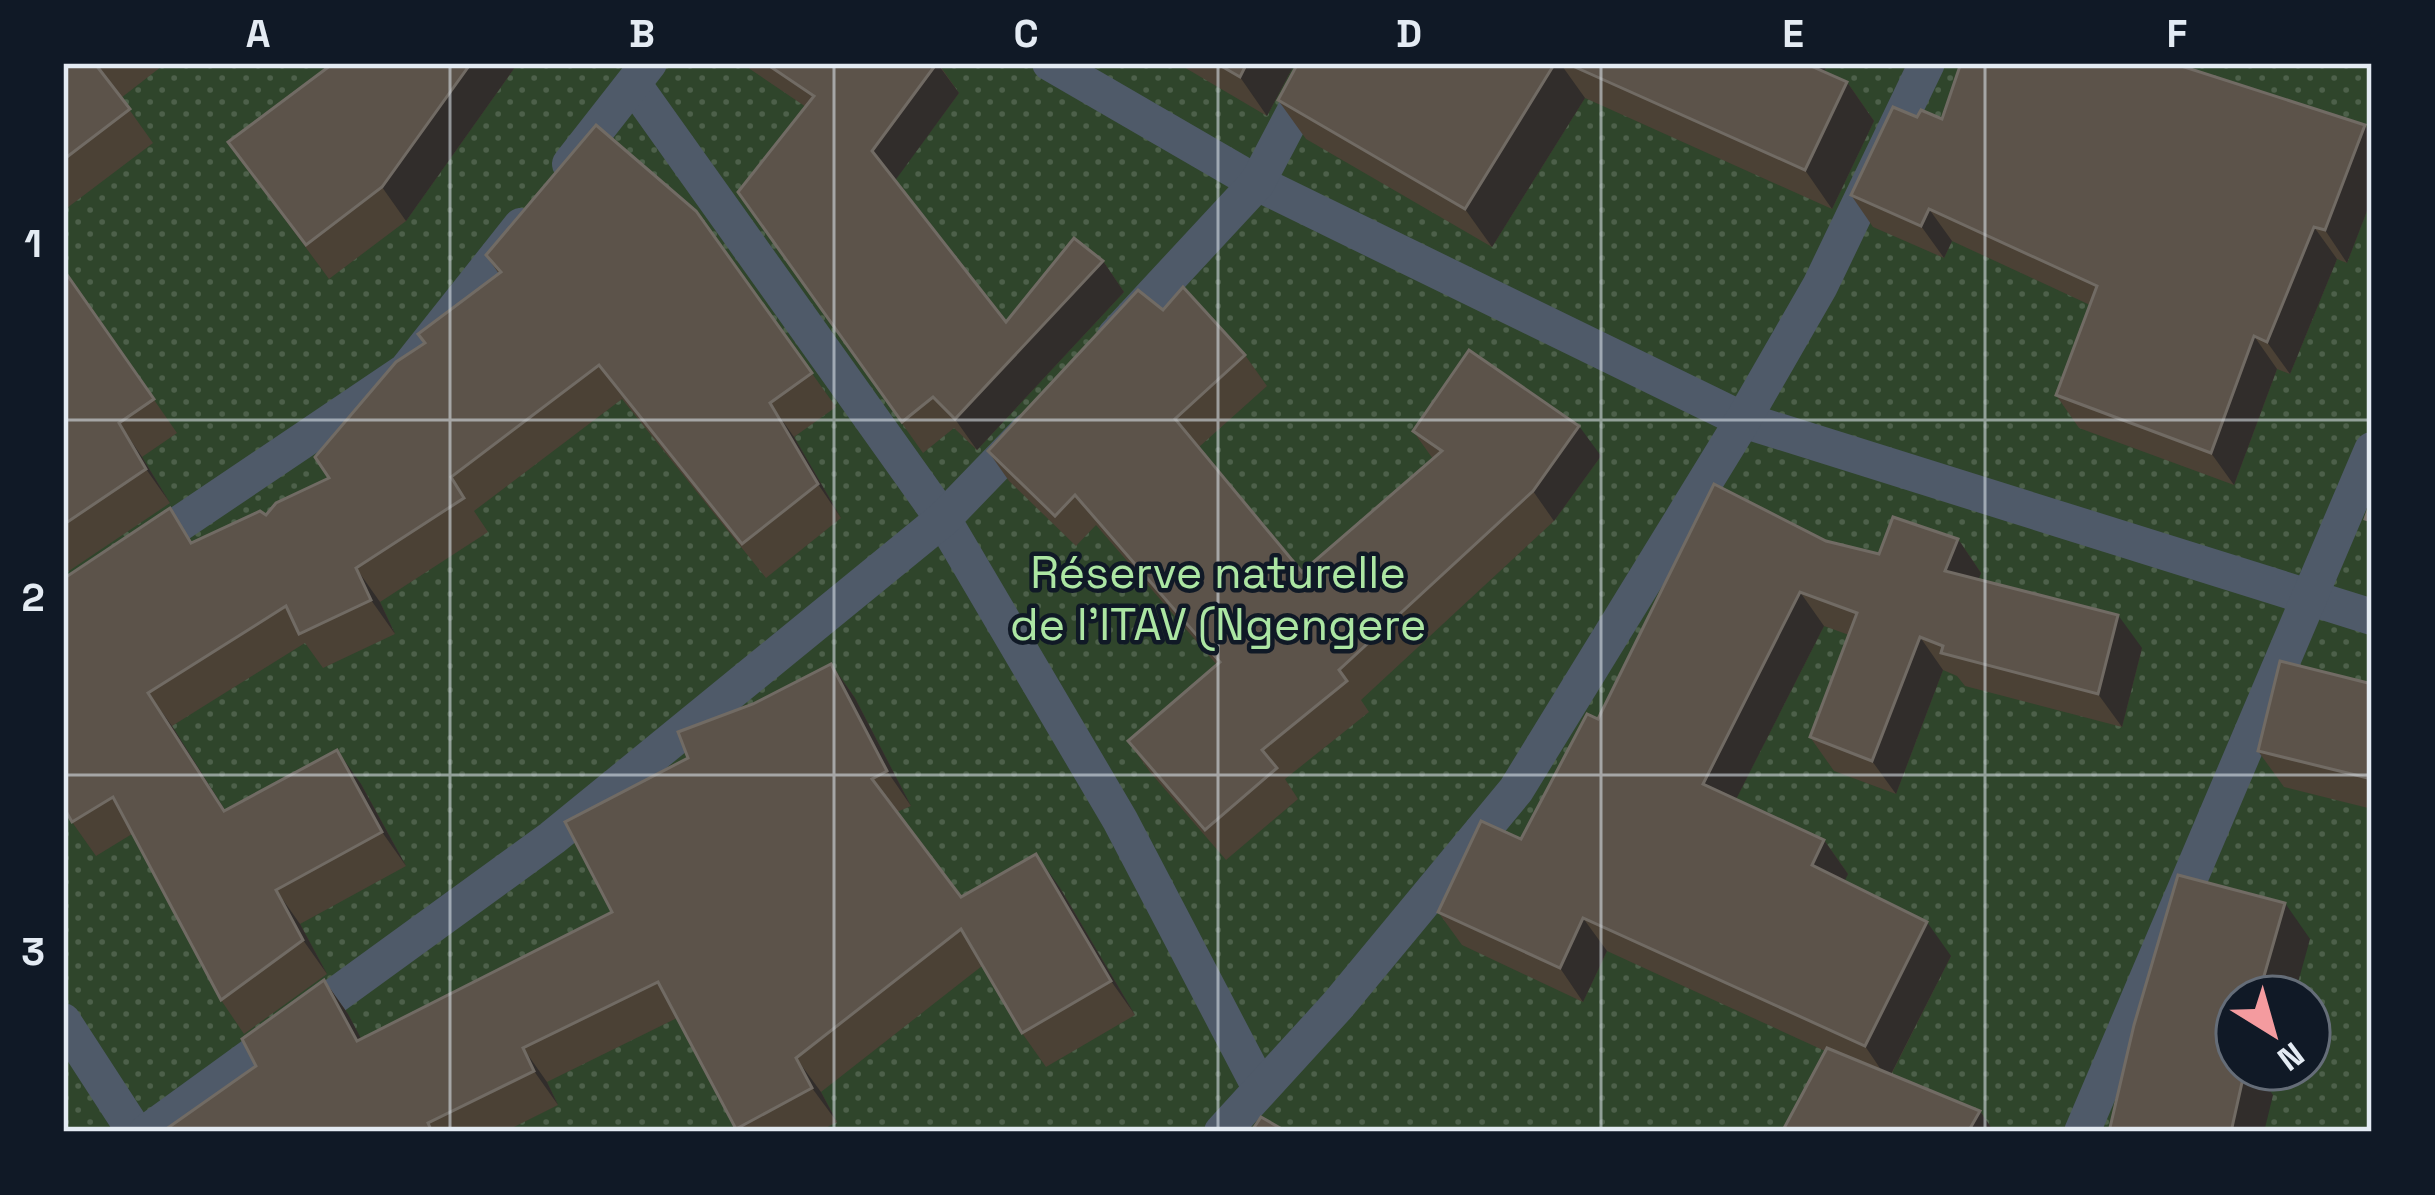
<svg xmlns="http://www.w3.org/2000/svg" width="2435" height="1195" font-family="'Space Grotesk',sans-serif">
<style>
.park{fill:url(#park-dots);fill-rule:evenodd}
.lines{fill:none;stroke-linecap:round;stroke-linejoin:round}
.street{stroke:#4f5a69;stroke-width:36}
.wall{fill:#4b4135}
.shaded-wall{fill:#312d2b}
.building{fill:#5c534a;stroke:#716b64;stroke-width:3}
.grid{fill:none;stroke:#e4ebf3;stroke-width:3;stroke-opacity:0.55}
.labels{text-anchor:middle;dominant-baseline:central;stroke-width:9;stroke-linejoin:round;paint-order:stroke}
.park-label{font-size:45px;fill:#ace6a3;stroke:#101926}
.neatline{fill:none;stroke:#e4ebf3;stroke-width:4.5}
.grid-label{font-size:39px;text-anchor:middle;font-weight:bold;fill:#e4ebf3}
</style>
<defs>
<pattern id="park-dots" width="8" height="8" patternUnits="userSpaceOnUse" patternTransform="scale(3)"><rect width="8" height="8" fill="#2f452b"/><path d="M2 2h.1M6 6h.1" fill="none" stroke="#4d604a" stroke-width="1.8" stroke-linecap="round"/></pattern>
</defs>
<rect width="100%" height="100%" fill="#1a2330"/>
<path class="park" d="M63,63H2372V1132H63ZM2237,997H2309V1069H2237Z"/>
<g class="lines">
<g class="street">
<path d="M1050,63L1257,183L1743,420L2372,617"/>
<path d="M634,85L943,519L1120,820L1260,1088"/>
<path d="M570,164L649,63"/>
<path d="M1115,336L1257,183L1320,63"/>
<path d="M63,602L406,371L521,226"/>
<path d="M63,1021L135,1132"/>
<path d="M147,1132L552,838L943,519L1029,430"/>
<path d="M1222,1132L1338,1005L1516,790L1743,420L1820,286L1927,63"/>
<path d="M2082,1132L2372,450"/>
</g>
</g>
<g class="wall">
<path d="M63,63H166L121,98L153,143L63,211Z"/>
<path d="M324,63H518L406,221L329,279L228,142L327,67Z"/>
<path d="M741,63H938L959,93L895,180L1006,322L1103,261L1124,292L977,450L954,428L923,453L738,192L806,107Z"/>
<path d="M1177,63H1295L1267,116Z"/>
<path d="M1298,63H1828L1824,72L1847,82L1874,121L1832,209L1585,98L1492,247L1306,139L1278,100Z"/>
<path d="M1917,117L2365,125L2372,136V198L2347,263L2337,259L2290,374L2277,369L2234,485L2079,428L2056,395L2090,305L1952,241L1944,258L1873,227L1851,195Z"/>
<path d="M696,211L836,407L794,437L841,518L766,578L622,399L474,511L488,532L380,602L395,634L323,668L305,643L172,726L225,811L361,784L406,866L300,924L327,974L244,1034L221,1000L132,834L96,856L72,822L194,542L266,515L329,478L425,343L499,274L486,255Z"/>
<path d="M63,268L177,433L142,457L170,503L63,575Z"/>
<path d="M1163,310L1245,355L1267,386L1199,447L1302,572L1433,459L1413,431L1601,456L1554,521L1361,700L1369,712L1285,779L1298,799L1226,860L1150,772L1128,741L1217,665L1096,525L1076,546L1009,481L988,451Z"/>
<path d="M1958,539L1981,573L1978,579L2142,648L2122,727L1965,686L1957,676L1943,670L1896,794L1834,771L1810,737L1849,635L1824,626L1736,799L1824,840L1848,874L1844,881L1951,956L1891,1075L1980,1111L1994,1132H1782L1825,1051L1607,951L1583,1002L1462,945L1438,912L1521,839L1598,719L1826,541L1879,554Z"/>
<path d="M831,664L855,698L911,806L897,812L961,897L1060,888L1135,1015L1046,1067L1022,1033L982,966L821,1092L837,1122L818,1132H738L677,1018L547,1082L558,1105L504,1132H162L256,1066L324,980L348,1014L361,1039L612,912L688,758L753,704Z"/>
<path d="M2372,684V809L2284,787L2258,751Z"/>
</g>
<g class="shaded-wall">
<path d="M471,63H518L406,221L382,187Z"/>
<path d="M937,63L959,93L894,182L872,151Z"/>
<path d="M1247,63H1295L1267,116L1240,77Z"/>
<path d="M1555,63H1560L1585,98L1492,247L1465,209Z"/>
<path d="M1792,63H1828L1814,94Z"/>
<path d="M1847,82L1874,121L1832,209L1805,170Z"/>
<path d="M2365,125L2372,136V198L2347,263L2325,230Z"/>
<path d="M1929,209L1952,241L1944,258L1921,226Z"/>
<path d="M2314,227L2337,259L2290,374L2267,342Z"/>
<path d="M1103,261L1124,292L977,450L955,419Z"/>
<path d="M2254,336L2277,369L2234,485L2211,453Z"/>
<path d="M770,403L794,437L841,518L818,484Z"/>
<path d="M119,423L142,457L170,503L146,469Z"/>
<path d="M1579,426L1601,456L1554,521L1533,491Z"/>
<path d="M1958,539L1981,573L1969,604L1945,571Z"/>
<path d="M356,568L380,602L395,634L371,600Z"/>
<path d="M1800,592L1824,626L1727,817L1703,784Z"/>
<path d="M2118,615L2142,648L2122,727L2098,694Z"/>
<path d="M1920,637L1943,670L1896,794L1872,761Z"/>
<path d="M831,664L855,698L911,806L887,771Z"/>
<path d="M148,693L172,726L247,845L224,811Z"/>
<path d="M337,750L361,784L406,866L382,832Z"/>
<path d="M1824,840L1848,874L1836,899L1812,865Z"/>
<path d="M1036,854L1060,888L1135,1015L1111,981Z"/>
<path d="M276,890L300,924L327,974L303,940Z"/>
<path d="M2285,903L2310,939L2294,997H2258Z"/>
<path d="M1583,918L1607,951L1583,1002L1560,968Z"/>
<path d="M1927,922L1951,956L1888,1080L1865,1046Z"/>
<path d="M324,980L348,1014L381,1076L357,1041Z"/>
<path d="M523,1048L547,1082L558,1105L534,1071Z"/>
<path d="M796,1058L821,1092L837,1122L812,1088Z"/>
<path d="M2245,1069H2274L2268,1088L2273,1095L2264,1132H2231Z"/>
<path d="M1980,1111L1994,1132H1968Z"/>
</g>
<g class="building">
<path d="M63,63H99L96,65L130,109L63,160Z"/>
<path d="M329,63H471L382,187L306,245L228,142L331,65Z"/>
<path d="M765,63H937L872,151L1006,322L1074,238L1103,261L955,419L933,397L902,422L738,192L814,96Z"/>
<path d="M1216,63H1247L1240,77Z"/>
<path d="M1298,63H1555L1465,209L1278,100Z"/>
<path d="M1566,63H1804L1847,82L1805,170Z"/>
<path d="M1961,63H2172L2365,125L2325,230L2314,227L2267,342L2254,336L2211,453L2056,395L2097,286L1929,209L1921,226L1851,195L1893,107L1917,117L1921,110L1942,119Z"/>
<path d="M596,125L696,211L812,373L770,403L818,484L742,544L599,365L451,477L464,498L356,568L371,600L299,634L286,606L148,693L224,811L337,750L382,832L276,890L303,940L221,1000L113,797L72,822L63,806V579L170,508L191,543L260,511L266,515L276,503L329,478L315,457L396,362L425,343L418,334L501,272L486,255Z"/>
<path d="M63,269L154,399L119,423L146,469L63,525Z"/>
<path d="M1183,287L1245,355L1175,419L1302,572L1442,451L1413,431L1469,350L1579,426L1533,491L1339,670L1347,681L1262,750L1277,768L1205,830L1128,741L1220,662L1075,495L1055,516L988,451L1138,290L1163,310Z"/>
<path d="M1714,484L1826,541L1879,554L1893,517L1958,539L1945,571L2118,615L2098,694L1941,653L1943,646L1920,637L1872,761L1810,737L1857,613L1800,592L1703,784L1824,840L1812,865L1927,922L1865,1046L1583,918L1560,968L1438,912L1481,821L1521,839L1587,714L1598,719Z"/>
<path d="M2372,499V521L2365,519Z"/>
<path d="M2280,661L2372,684V779L2258,751Z"/>
<path d="M831,664L887,771L872,779L961,897L1036,854L1111,981L1022,1033L961,929L796,1058L812,1088L736,1129L658,982L523,1048L534,1071L428,1123L432,1132H162L256,1066L242,1039L324,980L357,1041L612,912L565,822L688,758L678,732L753,704Z"/>
<path d="M2178,875L2285,903L2258,997H2237V1069H2245L2231,1132H2109L2134,1025Z"/>
<path d="M1827,1048L1980,1111L1968,1132H1782Z"/>
<path d="M1261,1117L1287,1132H1251Z"/>
</g>
<path class="grid" d="M450,63V1132M834,63V1132M1218,63V1132M1601,63V1132M1985,63V1132M63,420H2372M63,775H2372"/>
<g class="labels">
<g class="park-label">
<text x="1218" y="572">Réserve naturelle<tspan x="1218" dy="52">de l'ITAV (Ngengere</tspan></text>
</g>
</g>
<rect width="2435" height="1195" fill="none" stroke="#101926" stroke-width="132"/>
<g transform="translate(2273 1033) rotate(143)"><circle r="57" fill="#101926" stroke="#656d78" stroke-width="3"/>
<path d="M0-9L21 45L0 30L-21 45Z" fill="#f49b9f"/>
<text y="-18" font-size="33" font-weight="bold" text-anchor="middle" fill="#e4ebf3">N</text>
</g>
<rect x="66" y="66" width="2303" height="1063" class="neatline"/>
<g class="grid-label">
<text x="258" y="47">A</text>
<text x="642" y="47">B</text>
<text x="1026" y="47">C</text>
<text x="1409" y="47">D</text>
<text x="1793" y="47">E</text>
<text x="2177" y="47">F</text>
<text x="33" y="257">1</text>
<text x="33" y="611">2</text>
<text x="33" y="965">3</text>
</g>
</svg>
